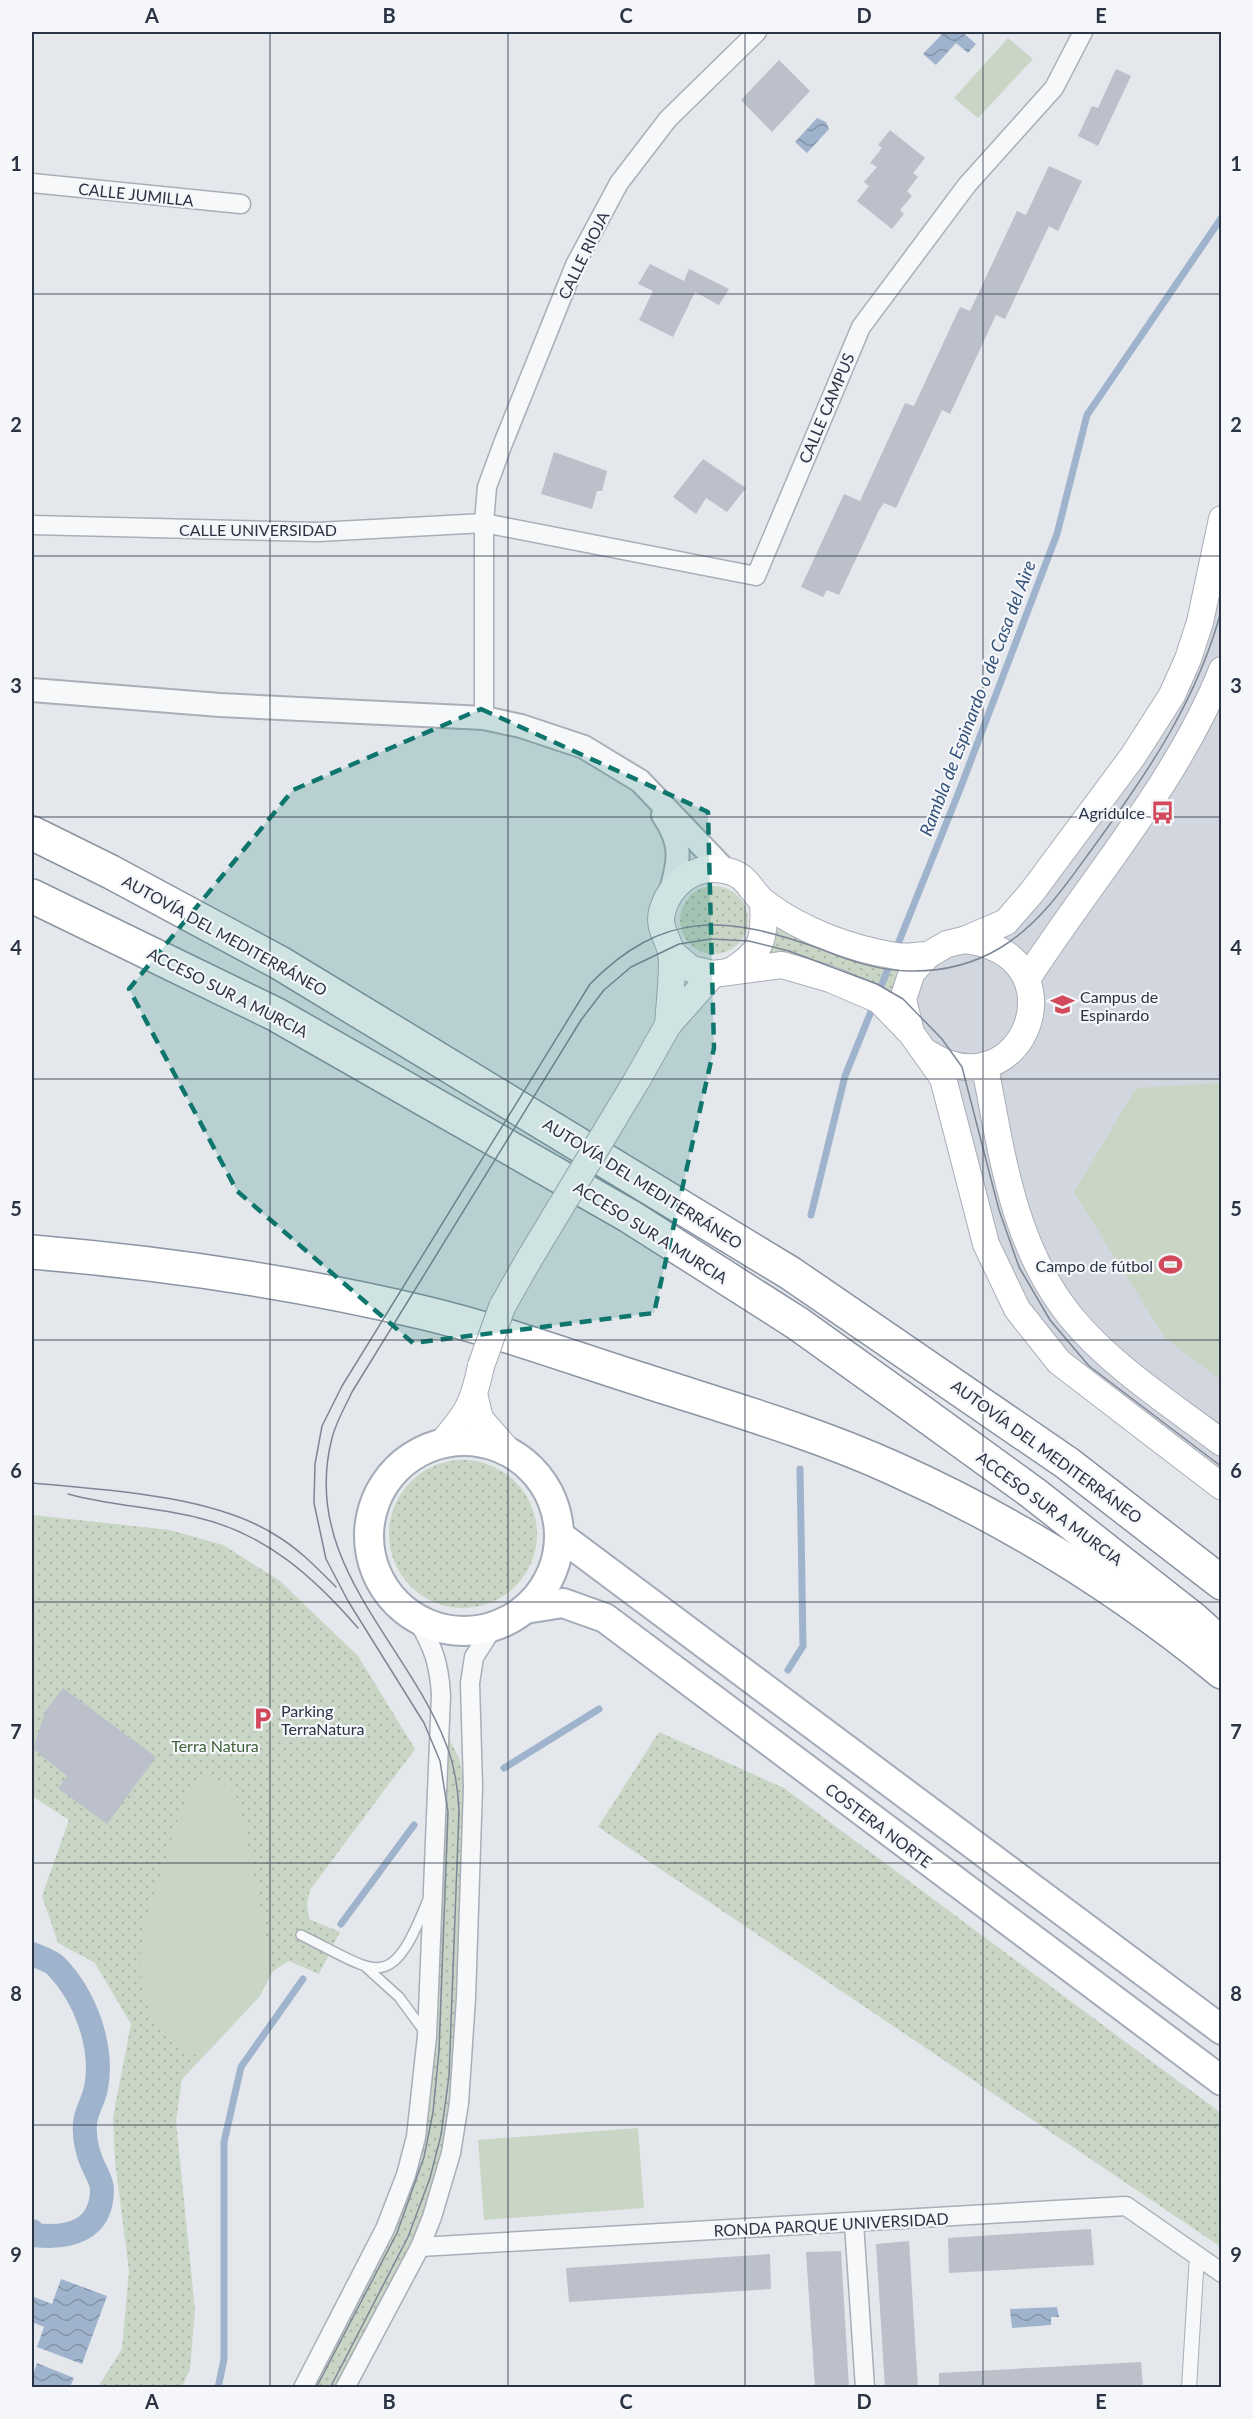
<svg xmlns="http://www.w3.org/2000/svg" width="1253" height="2419" font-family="Lato,sans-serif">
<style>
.built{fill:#d2d6de}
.grass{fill:url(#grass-dots)}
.garden{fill:#c9d6c5}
.water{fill:url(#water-waves)}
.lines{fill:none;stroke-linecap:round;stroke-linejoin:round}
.stream{stroke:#9fb4cc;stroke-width:7}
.canal{stroke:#9fb4cc;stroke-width:24}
.building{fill:#bbc0ca}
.service-casing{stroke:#a9aeb7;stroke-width:12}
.pedestrian-casing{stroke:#a9aeb7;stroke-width:16}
.minor-casing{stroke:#a9aeb7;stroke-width:21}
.tertiary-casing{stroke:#a9aeb7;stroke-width:26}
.secondary-casing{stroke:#a9aeb7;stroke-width:28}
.primary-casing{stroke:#a3abb8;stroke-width:32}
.motorway-casing{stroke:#8b94a3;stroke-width:36}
.service{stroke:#f7f8fa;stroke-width:9}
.pedestrian{stroke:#f7f8fa;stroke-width:14}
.minor{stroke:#f7f8fa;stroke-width:18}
.tertiary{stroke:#f7f8fa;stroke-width:22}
.secondary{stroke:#fff;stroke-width:26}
.primary{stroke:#fff;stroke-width:28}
.motorway{stroke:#fff;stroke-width:33}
.tram{stroke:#7d8696;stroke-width:1.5}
.secondary-bridge-casing{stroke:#a9aeb7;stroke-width:28;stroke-linecap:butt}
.secondary-bridge{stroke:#fff;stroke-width:26}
.marked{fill:#0f766e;fill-opacity:0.2;stroke:#0f766e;stroke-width:4.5;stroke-dasharray:12 8;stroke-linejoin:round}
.grid{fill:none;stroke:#2b3445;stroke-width:1.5;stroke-opacity:0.55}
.labels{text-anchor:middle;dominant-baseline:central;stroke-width:4.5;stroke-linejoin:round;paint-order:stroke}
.street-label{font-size:16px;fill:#2b3445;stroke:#f4f6f9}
.poi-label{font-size:16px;fill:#2b3445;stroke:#f4f6f9;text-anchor:end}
.park-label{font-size:16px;fill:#3f6138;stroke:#f4f6f9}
.water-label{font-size:18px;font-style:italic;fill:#34527a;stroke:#f4f6f9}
.neatline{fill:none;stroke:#2b3445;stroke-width:2}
.grid-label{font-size:20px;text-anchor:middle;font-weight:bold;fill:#2b3445}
</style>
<defs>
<pattern id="grass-dots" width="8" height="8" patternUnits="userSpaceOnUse" patternTransform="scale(1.5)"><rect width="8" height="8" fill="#c9d6c5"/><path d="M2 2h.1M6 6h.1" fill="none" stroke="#adb8ab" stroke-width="1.8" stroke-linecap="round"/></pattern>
<pattern id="water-waves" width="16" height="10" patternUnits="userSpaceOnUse" patternTransform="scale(1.5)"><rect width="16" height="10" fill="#9fb4cc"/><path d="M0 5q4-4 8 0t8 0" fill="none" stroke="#8293a7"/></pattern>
</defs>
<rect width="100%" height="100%" fill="#e4e7ec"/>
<path class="built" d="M1221,519V1487L1017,1309L967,1171L911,1033L912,972L1006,922L1172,695Z"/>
<g class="grass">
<circle cx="714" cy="920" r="34"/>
<path d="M779,926L908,965L894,1002L770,954Z"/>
<circle cx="463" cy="1534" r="74"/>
<path d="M32,1515L170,1530L223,1545L280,1581L358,1656L415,1749L310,1890L307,1904L309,1919L340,1932L319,1974L289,1961L273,1971L259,1997L182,2079L176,2121L195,2310L190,2369L182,2387H98L122,2349L129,2271L115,2161L113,2117L131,2024L95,1963L58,1943L42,1896L69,1820L32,1796Z"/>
<path d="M659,1732L784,1788L1221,2113V2247L598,1827Z"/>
<path d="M446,1733L459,1758L466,1789L456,2088L441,2167L415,2240L339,2387L308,2388L410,2181Z"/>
</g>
<g class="garden">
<path d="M1008,38L1033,59L978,118L954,98Z"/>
<path d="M1221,1083H1222L1221,1380L1165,1338L1074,1192L1136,1088Z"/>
<path d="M206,1777L227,1785L239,1801L273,1971L259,1997L203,2057C180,2052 166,2041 154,2020C125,1968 149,1910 166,1857C174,1832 181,1804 196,1781Z"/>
<path d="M638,2128L644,2208L484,2220L478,2140Z"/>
</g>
<g class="water">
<path d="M944,32H962L976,44L968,53L956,43L936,65L923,54Z"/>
<path d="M817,118L826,122L829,129L807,153L795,142Z"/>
<path d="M61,2279L107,2296L82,2364L37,2347L44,2327L32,2322V2296L52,2304Z"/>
<path d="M1057,2307L1059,2317H1051V2325L1012,2328L1010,2309Z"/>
<path d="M37,2363L74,2378L70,2387H32V2378Z"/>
</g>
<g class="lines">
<g class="stream">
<path d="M878,994L960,789L1057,534L1087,415L1222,217"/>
<path d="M811,1215L845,1076L874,1004"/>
<path d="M788,1670L803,1646L800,1469"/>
<path d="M504,1768L599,1709"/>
<path d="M341,1924L414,1825"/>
<path d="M218,2388L224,2359V2142L241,2067L303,1979"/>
</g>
<path class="canal" d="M32,1954C39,1957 50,1960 56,1966C85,1996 104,2046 96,2088C94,2100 86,2111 85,2123C84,2136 87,2151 92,2163C95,2170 102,2181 102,2189C102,2231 69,2239 34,2235L32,2231"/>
</g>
<g class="building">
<path d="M779,60L810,91L772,132L741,100Z"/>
<path d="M1116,69L1131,76L1098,146L1078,136L1092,106L1098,108Z"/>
<path d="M890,130L925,158L913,173L918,177L907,191L912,196L900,210L904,214L892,229L857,201L869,186L864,182L877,167L870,163L882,148L878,145Z"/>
<path d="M1049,166L1082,181L1058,231L1049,226L1005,319L996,315L950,414L942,410L896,508L884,503L879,510L839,595L827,590L823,597L801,587L844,494L860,501L905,403L914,406L960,307L970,311L1017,211L1026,215Z"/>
<path d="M650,264L684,281L689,269L729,289L719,305L695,292L673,337L639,320L653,291L638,284Z"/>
<path d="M554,452L607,471L602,491H597L592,509L541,494Z"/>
<path d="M703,459L746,488L727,512L706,498L696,514L673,497Z"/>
<path d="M63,1688L156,1757L107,1824L58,1788L67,1776L33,1749L46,1710Z"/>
<path d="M1091,2229L1094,2265L949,2273L948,2238Z"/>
<path d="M909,2241L918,2388H885L876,2244Z"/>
<path d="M841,2251L849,2388H815L806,2252Z"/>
<path d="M770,2254L771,2289L569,2302L566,2268Z"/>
<path d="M1141,2362L1143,2388H939V2373Z"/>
</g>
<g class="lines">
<defs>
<g id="service">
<path d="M301,1935C378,1973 390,1995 427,1902"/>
<path d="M367,1968L399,1997L424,2031"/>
</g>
<path id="pedestrian" d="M1189,2388L1197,2255"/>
<g id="minor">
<path d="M32,183L241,204"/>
<path d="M32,525L318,532L484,523L756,576L861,327L967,185L1054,88L1083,32"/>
<path d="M484,718V523L487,487L502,446L575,265L619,183L668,119L757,32"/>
<path d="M854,2223L865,2388"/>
<path d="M420,2247L1126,2206L1222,2273"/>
<path d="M303,2388L385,2229L406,2175L416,2137L427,2036L441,1695C439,1662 433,1647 417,1619"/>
<path d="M345,2388L420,2247L432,2217L451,2153L459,2103L466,1998L473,1787L470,1683L474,1657L494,1626"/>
</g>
<g id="tertiary">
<path d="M32,690L220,705L484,718L521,726L584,747L640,781L725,870"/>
<path d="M663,815C682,843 680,859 671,890"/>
</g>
<g id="secondary">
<path d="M1222,519L1200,622L1188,659L1172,695L1133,756L1032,892L1006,922L964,940L947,944L928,955L912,972L903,999L911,1033L943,1078L986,1244L1017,1309L1059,1362L1222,1487"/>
<path d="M671,952L691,969L713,974L782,965L830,979L879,1000L908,1030"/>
<path d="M729,972C763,952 765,940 763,902"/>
<path d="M1027,979C1093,877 1176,784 1222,670"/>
<path d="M668,1025C669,1006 674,969 671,952C668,938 658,928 662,912C669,885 694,864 723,870C749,874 749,891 765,903C800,930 851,949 896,956C906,958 917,955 928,955"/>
<path d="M926,1052C1024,1117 1085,953 964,940"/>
<path d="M985,1067C1002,1154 1013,1246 1071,1317C1112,1367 1171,1404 1222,1443"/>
<path d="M637,1080L668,1025L713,974"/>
<path d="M502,1307L528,1261"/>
<path d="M475,1398L480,1419L510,1453"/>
<path d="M441,1444C467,1414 473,1405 481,1366"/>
</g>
<g id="primary">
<circle cx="464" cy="1536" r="95"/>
<path d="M559,1535L1222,2030"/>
<path d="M525,1609L563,1603L605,1618L1222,2081"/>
</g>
<g id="motorway">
<path d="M32,833L111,872L280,963L790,1273L1067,1463L1222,1583"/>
<path d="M32,896L275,1014L629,1216L797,1323L913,1406L1033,1493L1193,1619L1222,1645"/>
<path d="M32,1252C164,1263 295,1282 425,1313C500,1331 573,1358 646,1381C729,1408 816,1433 895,1469C1013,1522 1122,1590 1222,1672"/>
</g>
</defs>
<use href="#service" class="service-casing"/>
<use href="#pedestrian" class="pedestrian-casing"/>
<use href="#minor" class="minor-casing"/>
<use href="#tertiary" class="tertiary-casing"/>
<use href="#secondary" class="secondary-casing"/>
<use href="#primary" class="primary-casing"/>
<use href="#motorway" class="motorway-casing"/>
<use href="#service" class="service"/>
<use href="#pedestrian" class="pedestrian"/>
<use href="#minor" class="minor"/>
<use href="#tertiary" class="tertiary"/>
<use href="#secondary" class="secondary"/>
<use href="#primary" class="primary"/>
<use href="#motorway" class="motorway"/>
<g class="tram">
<path d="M32,1483C106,1490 214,1495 277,1536C300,1550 317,1568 336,1587"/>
<path d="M68,1494C111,1506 156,1507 199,1518C266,1534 314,1577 358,1628"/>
<path d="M316,2388L397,2233L424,2157L433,2112L439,2051L448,1812L440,1761L424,1723L348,1601L326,1559L314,1503L315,1464L322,1426L342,1386L590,984C663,910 725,915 818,948C848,960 880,972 914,971C944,971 975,963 1000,948C1040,924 1065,886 1092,849C1147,774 1199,698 1222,607"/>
<path d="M330,2388L408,2237L430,2178L441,2135L449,2076L459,1811C458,1788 455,1766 446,1744C406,1640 300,1562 332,1438C336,1422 345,1407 352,1392L581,1020L604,990L631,967L679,944L711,939L749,941L789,951L877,984L903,999L942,1039L962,1067L999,1210L1019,1267L1050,1320L1089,1366L1222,1467"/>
</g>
<defs>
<g id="secondary-bridge">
<path d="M528,1261L637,1080"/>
<path d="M481,1366L502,1307"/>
</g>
</defs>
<use href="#secondary-bridge" class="secondary-bridge-casing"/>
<use href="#secondary-bridge" class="secondary-bridge"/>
</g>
<path class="marked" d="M481,709L708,812L714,1048L654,1313L413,1343L237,1191L129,989L293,790Z"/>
<path class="grid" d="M270,32V2388M508,32V2388M745,32V2388M983,32V2388M32,294H1222M32,556H1222M32,817H1222M32,1079H1222M32,1340H1222M32,1602H1222M32,1863H1222M32,2125H1222"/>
<defs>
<symbol id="bus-bare" viewBox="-9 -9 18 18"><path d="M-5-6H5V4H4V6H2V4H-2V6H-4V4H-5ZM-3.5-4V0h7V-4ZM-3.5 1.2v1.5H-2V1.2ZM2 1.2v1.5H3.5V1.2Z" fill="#d1495b" stroke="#f4f6f9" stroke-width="2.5" paint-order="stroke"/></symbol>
<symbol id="university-bare" viewBox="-9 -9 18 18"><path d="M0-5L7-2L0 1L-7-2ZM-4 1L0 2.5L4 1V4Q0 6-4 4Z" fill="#d1495b" stroke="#f4f6f9" stroke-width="2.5" paint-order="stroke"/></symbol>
<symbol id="stadium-bare" viewBox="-9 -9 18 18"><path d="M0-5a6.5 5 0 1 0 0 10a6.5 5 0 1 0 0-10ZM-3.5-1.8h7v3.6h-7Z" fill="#d1495b" stroke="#f4f6f9" stroke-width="2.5" paint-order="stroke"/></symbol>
<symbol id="parking-bare" viewBox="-9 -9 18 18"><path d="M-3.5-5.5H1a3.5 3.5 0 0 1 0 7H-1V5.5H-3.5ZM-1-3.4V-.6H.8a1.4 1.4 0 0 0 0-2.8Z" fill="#d1495b" stroke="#f4f6f9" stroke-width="2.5" paint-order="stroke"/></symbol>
</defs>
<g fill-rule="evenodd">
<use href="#bus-bare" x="1146" y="796" width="33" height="33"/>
<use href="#university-bare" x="1046" y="988" width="33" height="33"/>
<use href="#stadium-bare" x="1154" y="1248" width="33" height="33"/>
<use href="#parking-bare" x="246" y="1702" width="33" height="33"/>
</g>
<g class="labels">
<g class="street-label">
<text transform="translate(136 194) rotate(6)">CALLE JUMILLA</text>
<text transform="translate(583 255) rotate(-64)">CALLE RIOJA</text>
<text transform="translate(826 408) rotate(-67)">CALLE CAMPUS</text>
<text x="258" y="529">CALLE UNIVERSIDAD</text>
<text transform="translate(225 935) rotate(29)">AUTOVÍA DEL MEDITERRÁNEO</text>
<text transform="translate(228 992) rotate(27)">ACCESO SUR A MURCIA</text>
<text transform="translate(643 1183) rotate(32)">AUTOVÍA DEL MEDITERRÁNEO</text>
<text transform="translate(651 1232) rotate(32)">ACCESO SUR A MURCIA</text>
<text transform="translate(1047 1451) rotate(36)">AUTOVÍA DEL MEDITERRÁNEO</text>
<text transform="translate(1050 1508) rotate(37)">ACCESO SUR A MURCIA</text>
<text transform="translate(879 1825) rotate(37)">COSTERA NORTE</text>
<text transform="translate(831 2224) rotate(-3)">RONDA PARQUE UNIVERSIDAD</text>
</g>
<g class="poi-label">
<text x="1145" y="812">Agridulce</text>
<text x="1080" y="996" text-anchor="start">Campus de<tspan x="1080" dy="18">Espinardo</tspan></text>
<text x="1153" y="1265">Campo de fútbol</text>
<text x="281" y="1710" text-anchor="start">Parking<tspan x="281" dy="18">TerraNatura</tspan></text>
</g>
<g class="park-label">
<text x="215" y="1745">Terra Natura</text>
</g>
<g class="water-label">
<text transform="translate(977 698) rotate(-69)">Rambla de Espinardo o de Casa del Aire</text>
</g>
</g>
<rect width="1253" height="2419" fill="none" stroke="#f4f6f9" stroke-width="66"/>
<rect x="33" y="33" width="1187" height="2353" class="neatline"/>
<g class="grid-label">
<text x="152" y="23">A</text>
<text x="389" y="23">B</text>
<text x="626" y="23">C</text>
<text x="864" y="23">D</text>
<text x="1101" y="23">E</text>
<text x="16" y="171">1</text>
<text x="1236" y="171">1</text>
<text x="16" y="432">2</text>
<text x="1236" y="432">2</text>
<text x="16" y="693">3</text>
<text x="1236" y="693">3</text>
<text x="16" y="955">4</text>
<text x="1236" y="955">4</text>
<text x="16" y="1216">5</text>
<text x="1236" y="1216">5</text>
<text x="16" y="1478">6</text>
<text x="1236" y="1478">6</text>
<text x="16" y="1739">7</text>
<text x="1236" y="1739">7</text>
<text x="16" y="2001">8</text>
<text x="1236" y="2001">8</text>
<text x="16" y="2262">9</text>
<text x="1236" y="2262">9</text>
<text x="152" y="2409">A</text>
<text x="389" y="2409">B</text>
<text x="626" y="2409">C</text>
<text x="864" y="2409">D</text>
<text x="1101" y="2409">E</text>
</g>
</svg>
